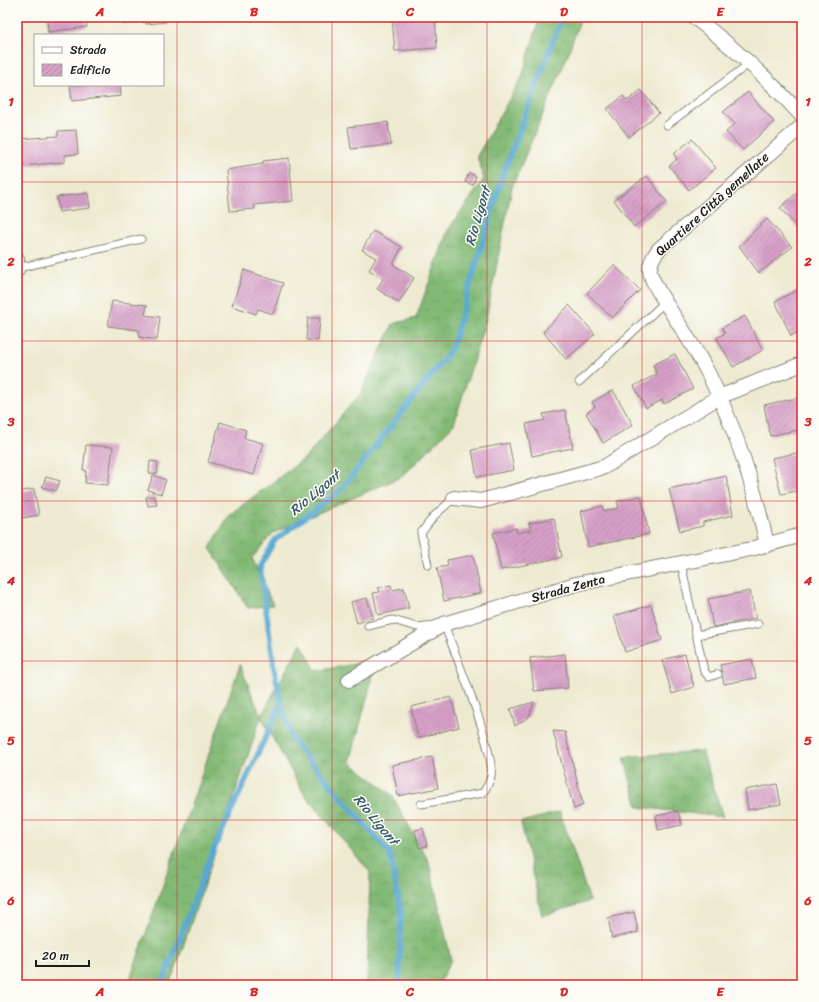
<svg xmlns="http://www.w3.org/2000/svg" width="819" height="1002" font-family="Sriracha,sans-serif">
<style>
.forest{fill:url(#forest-crowns);stroke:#4f6a48}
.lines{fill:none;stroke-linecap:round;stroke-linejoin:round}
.stream{stroke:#59a9d3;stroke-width:5.5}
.building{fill:url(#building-hatch)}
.service-casing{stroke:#858376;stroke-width:9}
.minor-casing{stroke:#858376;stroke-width:16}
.service{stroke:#fff;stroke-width:7}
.minor{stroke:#fff;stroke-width:14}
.grid{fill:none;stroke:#d62828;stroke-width:1;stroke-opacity:0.55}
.labels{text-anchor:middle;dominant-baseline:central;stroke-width:3;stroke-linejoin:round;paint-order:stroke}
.street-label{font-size:13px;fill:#1c1c1c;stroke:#fdfcf7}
.water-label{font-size:14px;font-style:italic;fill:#375b6e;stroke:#fdfcf7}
.neatline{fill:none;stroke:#d62828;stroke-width:1.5}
.grid-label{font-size:13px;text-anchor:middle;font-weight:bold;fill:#d62828}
</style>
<defs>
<pattern id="forest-crowns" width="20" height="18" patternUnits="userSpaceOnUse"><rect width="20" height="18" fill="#82b975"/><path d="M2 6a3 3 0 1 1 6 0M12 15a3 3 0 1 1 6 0" fill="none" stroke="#709e65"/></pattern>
<pattern id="building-hatch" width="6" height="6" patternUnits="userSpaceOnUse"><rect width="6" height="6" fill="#d69fc7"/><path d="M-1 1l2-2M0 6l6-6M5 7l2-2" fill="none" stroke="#b788aa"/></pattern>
</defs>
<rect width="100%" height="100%" fill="#fdfcf7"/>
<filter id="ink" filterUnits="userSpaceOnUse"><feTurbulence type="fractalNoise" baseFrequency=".025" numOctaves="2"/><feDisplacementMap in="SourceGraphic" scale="8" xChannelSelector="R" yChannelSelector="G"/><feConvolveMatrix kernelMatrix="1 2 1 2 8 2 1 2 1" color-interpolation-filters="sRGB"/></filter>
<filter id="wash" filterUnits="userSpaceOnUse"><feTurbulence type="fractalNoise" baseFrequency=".012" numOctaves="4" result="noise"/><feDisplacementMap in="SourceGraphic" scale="16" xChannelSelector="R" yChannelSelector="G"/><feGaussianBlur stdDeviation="0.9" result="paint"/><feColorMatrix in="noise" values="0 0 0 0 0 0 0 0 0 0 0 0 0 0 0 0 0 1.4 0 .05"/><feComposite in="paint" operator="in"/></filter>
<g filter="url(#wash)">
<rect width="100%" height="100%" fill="#eeead1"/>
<g class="forest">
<path d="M540,17H581L565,62L512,187L486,319L454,424L403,476L273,533L252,558L273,605L248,608L210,548L229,515L305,458L361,393L393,324L416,318L448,230L484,179L477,156L522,77Z"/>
<path d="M301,643L316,671L377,660L350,762L391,794L429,862L451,960L438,985H367L370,872L304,794L261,717L170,985H128L240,665L261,716Z"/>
<path d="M702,751L723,817L638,807L624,757Z"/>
<path d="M560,812L590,901L542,916L521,822Z"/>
</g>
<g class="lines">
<g class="stream">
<path d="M162,985L212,853L281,704"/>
<path d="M399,985L401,913L390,854L292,740L281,704L274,667L260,566L275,540L341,490L451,350L502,177L562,17"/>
</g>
</g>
<g id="blocks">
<g class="building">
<path d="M47,17H86L87,27L48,32Z"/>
<path d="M122,17H166V22L146,24L145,22L123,24Z"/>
<path d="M392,17H435L437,48L395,51Z"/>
<path d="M70,85H120L121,96L72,101Z"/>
<path d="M641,90L659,113L629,137L607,109L623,96L627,101Z"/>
<path d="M748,92L774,122L743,150L726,132L735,124L723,112Z"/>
<path d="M388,122L391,145L351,149L348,127Z"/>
<path d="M76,130L78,154L65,155V162L22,166L20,139L58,136V131Z"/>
<path d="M692,139L716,168L689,190L669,166L677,159L674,154Z"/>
<path d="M289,158L293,201L254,205L255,209L230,211L226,170L263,164V161Z"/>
<path d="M469,173L476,176L473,185L465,182Z"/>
<path d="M647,176L667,202L634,227L614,200Z"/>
<path d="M802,188V233L780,208Z"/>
<path d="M88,193L90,208L59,212L57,197Z"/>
<path d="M767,219L792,247L759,273L739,246Z"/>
<path d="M373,231L402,247L393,264L414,278L399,303L377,289L383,279L369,270L376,258L362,250Z"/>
<path d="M614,265L640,290L612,318L587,293Z"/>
<path d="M244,270L283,283L273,314L258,309L256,314L232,306Z"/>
<path d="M802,288V330L791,336L775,301Z"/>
<path d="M112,301L147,305L145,315L160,317L157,340L139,337V330L108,326Z"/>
<path d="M569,305L595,334L566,359L543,332Z"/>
<path d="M745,316L763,350L733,367L717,338L725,333L722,328Z"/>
<path d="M308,318H320L318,341L306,340Z"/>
<path d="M675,354L693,389L664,404L662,400L646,408L634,386L657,374L653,365Z"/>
<path d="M613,390L633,425L603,443L586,413L595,407L592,402Z"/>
<path d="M802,397V429L770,436L764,405Z"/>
<path d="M565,410L573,448L532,456L526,424L545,420L543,414Z"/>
<path d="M220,422L246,430L244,438L263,443L254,475L208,462Z"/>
<path d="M509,443L514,470L477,477L472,450Z"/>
<path d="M86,445L113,447L108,485L85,483L86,470H83Z"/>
<path d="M802,452V490L781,494L772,458Z"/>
<path d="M150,461L158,462L157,474L149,473Z"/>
<path d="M153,475L166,480L161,494L148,490Z"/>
<path d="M726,476L733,515L703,522V526L680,531L669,489Z"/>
<path d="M46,477L60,481L56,491L42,487Z"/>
<path d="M34,489L39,515L17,519V492Z"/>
<path d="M155,496L157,505L148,506L146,497Z"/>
<path d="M641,496L649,534L588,547L581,511L602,506L604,511L619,508L617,501Z"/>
<path d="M554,518L562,557L501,570L493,533L516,528L517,533L531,530L529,523Z"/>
<path d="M473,555L481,593L444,601L437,568L448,566L447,560Z"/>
<path d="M391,585L392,590L404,588L409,608L378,615L373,593L380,592L378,588Z"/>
<path d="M750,591L756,618L713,627L708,599Z"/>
<path d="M367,598L373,618L357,623L351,602Z"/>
<path d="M651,605L662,640L625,652L614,616Z"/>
<path d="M565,654L568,688L534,691L530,658Z"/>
<path d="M685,654L694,687L672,694L662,660Z"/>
<path d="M752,659L756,678L724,684L720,665Z"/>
<path d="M451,697L459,727L418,738L411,707Z"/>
<path d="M534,702L529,717L515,726L510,709Z"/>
<path d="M553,731L565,732L583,805L574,809Z"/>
<path d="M432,757L438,788L398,796L392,765Z"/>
<path d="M777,784L781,804L748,810L745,790Z"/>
<path d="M678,811L682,825L658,830L656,816Z"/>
<path d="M423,828L427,846L419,848L415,830Z"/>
<path d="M634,912L638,932L612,938L608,918Z"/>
</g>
</g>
</g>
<g filter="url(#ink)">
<use href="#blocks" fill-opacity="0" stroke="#858376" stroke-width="1"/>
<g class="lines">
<defs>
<g id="service">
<path d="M667,125L750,63"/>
<path d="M18,268L141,239"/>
<path d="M579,382L665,302"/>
<path d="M681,563L704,671L709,677L718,674"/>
<path d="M428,565L421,533L434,516L454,498"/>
<path d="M368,626L393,620L417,627L444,624C454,651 496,753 491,776C490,782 486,788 483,793L421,804"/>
<path d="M696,635L758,624"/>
</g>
<g id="minor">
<path d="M694,17C733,47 769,79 802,116"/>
<path d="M17,259V270"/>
<path d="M454,498L481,501L604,467L719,397L802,364"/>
<path d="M767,545C754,485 735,427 708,373C694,345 675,319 659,292C649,274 645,267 659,249L802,126"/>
<path d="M349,680L444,624L576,584L751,549L802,535"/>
</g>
</defs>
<use href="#service" class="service-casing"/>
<use href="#minor" class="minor-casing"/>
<use href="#service" class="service"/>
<use href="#minor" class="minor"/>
</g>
</g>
<path class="grid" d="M177,17V985M332,17V985M487,17V985M642,17V985M17,182H802M17,341H802M17,501H802M17,661H802M17,820H802"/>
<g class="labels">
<g class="street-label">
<text transform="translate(712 204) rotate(-42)">Quartiere Città gemellate</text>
<text transform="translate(568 588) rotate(-15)">Strada Zenta</text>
</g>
<g class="water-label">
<text transform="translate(478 216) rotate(-74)">Rio Ligont</text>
<text transform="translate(315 493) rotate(-40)">Rio Ligont</text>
<text transform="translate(376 820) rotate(50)">Rio Ligont</text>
</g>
</g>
<rect width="819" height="1002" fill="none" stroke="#fdfcf7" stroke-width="44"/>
<rect x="34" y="34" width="130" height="52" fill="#fdfcf7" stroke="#a3a29f"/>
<rect x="42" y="47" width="20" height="6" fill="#ffffff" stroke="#a3a29f"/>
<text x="70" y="54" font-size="12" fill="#1c1c1c">Strada</text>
<rect x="42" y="64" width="20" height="12" fill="url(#building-hatch)" stroke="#a3a29f"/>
<text x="70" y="74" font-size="12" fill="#1c1c1c">Edificio</text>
<path d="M36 960v6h53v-6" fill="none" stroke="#1c1c1c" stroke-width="2"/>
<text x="42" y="960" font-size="12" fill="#1c1c1c" stroke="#fdfcf7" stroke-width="3" paint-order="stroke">20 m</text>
<rect x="22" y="22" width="775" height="958" class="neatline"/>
<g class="grid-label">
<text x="100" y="16">A</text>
<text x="254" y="16">B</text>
<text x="410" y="16">C</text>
<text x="564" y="16">D</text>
<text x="720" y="16">E</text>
<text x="11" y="106">1</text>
<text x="808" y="106">1</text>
<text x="11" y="266">2</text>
<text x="808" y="266">2</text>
<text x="11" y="426">3</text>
<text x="808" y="426">3</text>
<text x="11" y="585">4</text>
<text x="808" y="585">4</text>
<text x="11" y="745">5</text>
<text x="808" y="745">5</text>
<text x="11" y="905">6</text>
<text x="808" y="905">6</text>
<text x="100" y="996">A</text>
<text x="254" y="996">B</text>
<text x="410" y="996">C</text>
<text x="564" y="996">D</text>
<text x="720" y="996">E</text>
</g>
</svg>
